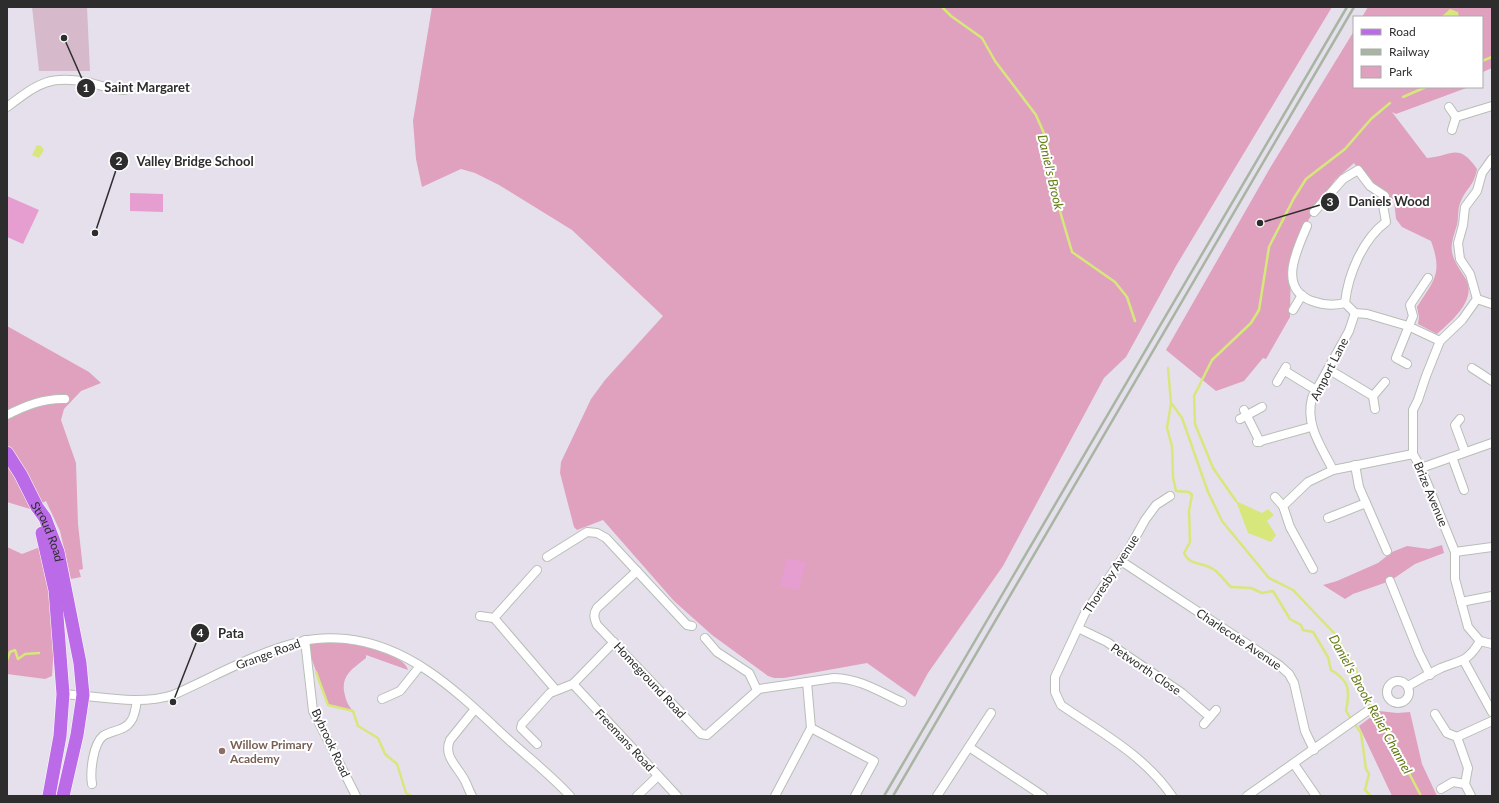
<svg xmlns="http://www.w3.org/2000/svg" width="1499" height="803" font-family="Lato,sans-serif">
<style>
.green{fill:#dfa1be}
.cemetery{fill:#d6b9ca}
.pitch{fill:#e69ed0}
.water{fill:#d7e77c}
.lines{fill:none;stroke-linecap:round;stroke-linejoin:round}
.stream{stroke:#d7e77c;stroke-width:2.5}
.minor-casing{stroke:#b7bfb4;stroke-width:10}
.primary-casing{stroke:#fff;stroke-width:14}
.minor{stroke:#fff;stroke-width:8}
.primary{stroke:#bb6be7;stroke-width:13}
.rail{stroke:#a8b5a3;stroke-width:2.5}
.education-dot{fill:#8d6e63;stroke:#fff;stroke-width:1.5}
.labels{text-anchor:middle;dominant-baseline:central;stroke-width:4;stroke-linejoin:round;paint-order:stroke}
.street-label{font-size:12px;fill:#2d2d2d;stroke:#fff}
.education-label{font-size:12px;font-weight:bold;fill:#785e54;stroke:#fff;text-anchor:start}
.water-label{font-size:13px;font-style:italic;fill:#657b16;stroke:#fff}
.leader{fill:none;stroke:#2d2d2d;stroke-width:1.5}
.callout-dot{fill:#2d2d2d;stroke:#fff;stroke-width:1.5}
.mark-label{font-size:12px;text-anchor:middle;font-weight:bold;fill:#fff}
.callout-label{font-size:13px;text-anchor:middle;font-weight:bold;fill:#2d2d2d;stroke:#fff;stroke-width:4;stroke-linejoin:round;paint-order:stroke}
</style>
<rect width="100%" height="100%" fill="#e6e0ed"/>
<g class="green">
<path d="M432,7H1332L1176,266L1126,357L1104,378L1003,566L928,673L915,697L867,663L784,678H774L768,676L712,635L674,601L603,520L577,530L574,527L560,473L561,462L591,399L605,380L663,316L572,230L499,185L475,173L461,169L422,187L416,159L413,121Z"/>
<path d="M1368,7H1492V68L1483,72L1482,76V17H1362Z"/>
<path d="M1354,31V87H1469L1396,114L1392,112L1427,158C1451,157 1458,141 1477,169C1474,186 1467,187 1461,201C1457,209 1459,217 1457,225C1455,231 1453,237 1452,243C1450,256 1457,265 1464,276C1480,298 1451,321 1437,334L1418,324L1419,317L1417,307C1434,280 1443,274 1431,241L1402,227L1396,219L1394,200L1370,186L1354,163L1335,180L1309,219L1291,258L1290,317L1266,359L1263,358L1244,381L1216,391L1166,350L1270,168Z"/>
<path d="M7,326L89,372L101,383L81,391L64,409L61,420L76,463L78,524L83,569L79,570L81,577L71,579L60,531L46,501L30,509L7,502Z"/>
<path d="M1442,545L1444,553L1415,564L1390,581L1353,594L1345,599L1323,585L1337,581L1378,563L1392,552L1407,546L1429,549Z"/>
<path d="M7,547L22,554L40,547L52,608L54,645L52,676L45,679L7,674Z"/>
<path d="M305,640L364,641L365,647C376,650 406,658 408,670L366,655V658C354,668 342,674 344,691C346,700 347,704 353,711L328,705Z"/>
<path d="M1379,711L1397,713L1410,712L1422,764L1437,796H1392L1359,726Z"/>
</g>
<path class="cemetery" d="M32,7H87L90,71H39Z"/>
<g class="pitch">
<path d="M130,193L163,194V212L130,211Z"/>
<path d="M7,196L39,210L23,244L7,237Z"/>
<path d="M787,558L806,562L799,590L780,586Z"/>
</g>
<g class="water">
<path d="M1450,9L1458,12L1459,17H1441Z"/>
<path d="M37,145L41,146L44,150L39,158L32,155Z"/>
<path d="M1236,501L1262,513L1268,509L1274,515L1267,521L1276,535L1271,542L1248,533Z"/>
</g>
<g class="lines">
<g class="stream">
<path d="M942,7L951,16L982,38L995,61L1036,115L1046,138L1060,211L1072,252L1115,282L1127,297L1135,321"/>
<path d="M1482,61L1492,57"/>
<path d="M1403,97L1426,87"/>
<path d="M1168,368L1171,403L1167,428L1172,446L1173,477L1176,491L1189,492L1192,495L1189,511L1190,542L1184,553C1190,566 1202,562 1213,569C1220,573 1225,582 1231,587L1251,588L1262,593L1273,591L1290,619L1301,625L1303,630L1313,632L1328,657L1331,670C1350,681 1350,690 1346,711L1361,733L1366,769L1369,774L1365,790L1371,796"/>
<path d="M1172,404L1182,418L1208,492L1222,521L1269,578L1293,590L1334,633L1356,670L1364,695L1385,727L1421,796"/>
<path d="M1236,501L1213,468L1195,424L1194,396L1212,360L1251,323L1259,310L1269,247L1294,198L1306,179L1345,149L1371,119L1390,103"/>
<path d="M7,660L10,652L15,650L18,659L25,654L39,653"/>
<path d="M316,672L328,705L353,711L358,726L378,738L385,754L397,764L406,793L412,796"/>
</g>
<defs>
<g id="minor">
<path d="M7,107C39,83 50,74 91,83C102,86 114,90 125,90"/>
<path d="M1449,107L1456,117"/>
<path d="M1452,130L1456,117L1492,106"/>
<path d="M1314,212L1343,179L1358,170L1370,186L1385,196L1383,205L1386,222C1363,239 1348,274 1345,303L1355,313L1367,314L1408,326L1440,341"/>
<path d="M1307,226C1297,250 1277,288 1312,301C1323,305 1333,306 1345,303"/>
<path d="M1477,299L1462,320L1440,341L1426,376L1418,400L1413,410V454L1421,468L1455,552V579L1468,627L1480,641L1492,644"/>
<path d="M1477,299L1470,274L1460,259L1458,243L1463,225L1465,207L1477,191L1482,173L1492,159"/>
<path d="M1477,299L1492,304"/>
<path d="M1293,310L1302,295"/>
<path d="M1407,364L1396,358L1413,316L1410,305L1428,278"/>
<path d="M1472,368L1492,381"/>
<path d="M1328,369L1373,396"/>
<path d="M1285,371L1316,390"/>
<path d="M1277,382L1286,367"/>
<path d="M1375,409L1373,396L1385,382"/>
<path d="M1244,410L1260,442"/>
<path d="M7,415C25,406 44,398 65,399"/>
<path d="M1240,419L1262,407"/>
<path d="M1460,419L1455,425L1465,452"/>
<path d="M1257,442L1311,427"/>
<path d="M1452,457L1464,490"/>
<path d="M1355,465L1359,487L1387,551"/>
<path d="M1421,468L1492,443"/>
<path d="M1333,470C1321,446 1305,425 1312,398L1349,331L1355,313"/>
<path d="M1170,496L1156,505L1145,520L1130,547L1085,613L1055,677V692L1061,705C1100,732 1144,755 1172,796"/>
<path d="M1275,497L1283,506"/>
<path d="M1328,518L1366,503"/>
<path d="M1455,552L1492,547"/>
<path d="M547,557L587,532L597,533L606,538L687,625L692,626"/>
<path d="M1121,561L1279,665L1289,674L1294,683L1305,731L1314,750"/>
<path d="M1313,569L1290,527L1283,506L1308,482L1333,470L1413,454"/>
<path d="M637,571L597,608C593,614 594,618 597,625L701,734L707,735L759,689L834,678C861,679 878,691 902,702"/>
<path d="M1390,581L1419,653L1430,675"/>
<path d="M1461,602L1492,596"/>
<path d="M480,616L494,618L537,570"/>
<path d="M494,618L555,689"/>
<path d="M1078,628L1107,642L1182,693L1210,717"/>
<path d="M705,638L717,652L749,673L757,690"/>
<path d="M305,640L313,711L356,796"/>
<path d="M1464,661L1492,712"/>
<circle cx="1398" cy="692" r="11"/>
<path d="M807,682L811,728"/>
<path d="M573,684L677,796"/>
<path d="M1408,686C1419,680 1430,673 1441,668C1461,660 1468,662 1480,641"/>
<path d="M63,694C99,696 138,706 173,695C216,676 258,651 304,641C317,638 333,638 346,639C414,646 462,697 510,741C530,759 552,776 570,796"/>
<path d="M382,699L400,691L420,666"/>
<path d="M1435,714L1447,733L1457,737"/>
<path d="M1204,724L1216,710"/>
<path d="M811,728L874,761L855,796"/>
<path d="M537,744L521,728L522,724L550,693L573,684L614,642"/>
<path d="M969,747L1043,796"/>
<path d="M1294,764L1316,796"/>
<path d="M92,784C90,772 93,744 103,736C112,730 125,731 131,721C135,716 136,706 137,700"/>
<path d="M1441,789L1453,782L1465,784"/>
<path d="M472,796C469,791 467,784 464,779C457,766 443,756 450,740L475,709"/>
<path d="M637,796L658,776"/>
<path d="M775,796L811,728"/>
<path d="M937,796L991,713"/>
<path d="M1247,796L1369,710"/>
<path d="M1471,796L1465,784L1468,768L1457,737L1492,721"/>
</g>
<g id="primary">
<path id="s1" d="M7,453L21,475L37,507L45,518L58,552L80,663L83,695L77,735L63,796"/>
<path d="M42,533L55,590L63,694L60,736L49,796"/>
</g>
</defs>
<use href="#minor" class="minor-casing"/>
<use href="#primary" class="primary-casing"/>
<use href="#minor" class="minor"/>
<use href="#primary" class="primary"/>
<g class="rail">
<path d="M884,796L1347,7"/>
<path d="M893,796L1354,7"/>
</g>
</g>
<circle class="education-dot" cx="222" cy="751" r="4"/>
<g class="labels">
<g class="street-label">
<text transform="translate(1329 369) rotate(-63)">Amport Lane</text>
<text transform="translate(1431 494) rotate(67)">Brize Avenue</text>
<text stroke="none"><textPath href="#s1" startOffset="89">Stroud Road</textPath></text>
<text transform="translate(1111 574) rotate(-57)">Thoresby Avenue</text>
<text transform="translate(1239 639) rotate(34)">Charlecote Avenue</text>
<text transform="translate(268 654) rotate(-20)">Grange Road</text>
<text transform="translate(1146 669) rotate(34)">Petworth Close</text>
<text transform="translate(650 680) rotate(47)">Homeground Road</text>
<text transform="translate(625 740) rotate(47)">Freemans Road</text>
<text transform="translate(331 743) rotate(65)">Bybrook Road</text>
</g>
<g class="education-label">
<text x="230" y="744">Willow Primary<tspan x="230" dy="14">Academy</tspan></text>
</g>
<g class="water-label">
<text transform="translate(1051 172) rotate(77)">Daniel's Brook</text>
<text transform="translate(1371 704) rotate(61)">Daniel's Brook Relief Channel</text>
</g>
</g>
<path class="leader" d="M64 38L86 88M95 233L119 161M1260 223L1330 202M173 702L200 633"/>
<g class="callout-dot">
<circle cx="64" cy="38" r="4"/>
<circle cx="95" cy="233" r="4"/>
<circle cx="1260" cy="223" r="4"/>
<circle cx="173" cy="702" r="4"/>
<circle cx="86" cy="88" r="10"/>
<circle cx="119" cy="161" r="10"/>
<circle cx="1330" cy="202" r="10"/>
<circle cx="200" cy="633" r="10"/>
</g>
<g class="mark-label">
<text x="86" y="92">1</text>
<text x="119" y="165">2</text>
<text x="1330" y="206">3</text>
<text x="200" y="637">4</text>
</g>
<g class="callout-label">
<text x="147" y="92">Saint Margaret</text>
<text x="195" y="166">Valley Bridge School</text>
<text x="1389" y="206">Daniels Wood</text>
<text x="231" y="638">Pata</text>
</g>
<rect width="1499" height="803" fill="none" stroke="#2d2d2d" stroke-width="16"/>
<rect x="1353" y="16" width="130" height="72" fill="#ffffff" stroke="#ababab"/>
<rect x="1361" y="29" width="20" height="6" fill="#bb6be7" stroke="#ababab"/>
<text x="1389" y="36" font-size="12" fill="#2d2d2d">Road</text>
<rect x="1361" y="49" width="20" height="6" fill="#a8b5a3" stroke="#ababab"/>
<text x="1389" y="56" font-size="12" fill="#2d2d2d">Railway</text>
<rect x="1361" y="66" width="20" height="12" fill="#dfa1be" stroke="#ababab"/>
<text x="1389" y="76" font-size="12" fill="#2d2d2d">Park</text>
</svg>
